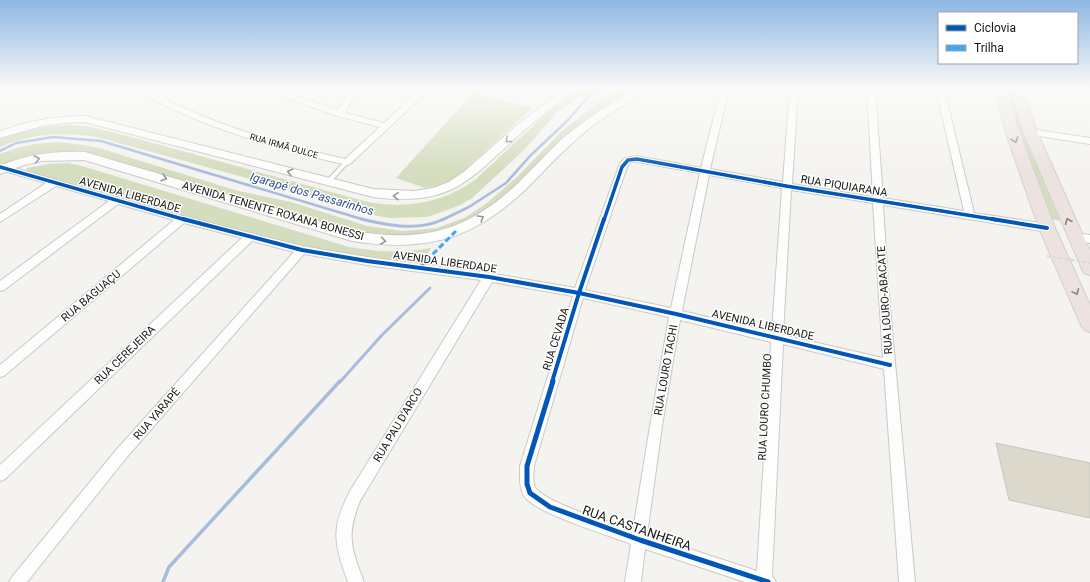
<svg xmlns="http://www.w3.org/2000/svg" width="1090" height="582" font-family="Roboto,sans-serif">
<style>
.green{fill:#d5ddbf}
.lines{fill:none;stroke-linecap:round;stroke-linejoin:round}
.stream-far2{stroke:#a8bcdd;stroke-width:2.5}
.stream-far1{stroke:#a8bcdd;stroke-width:3}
.stream{stroke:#a8bcdd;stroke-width:3.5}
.building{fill:#dcd9cc;stroke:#c6c5c2}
.service-casing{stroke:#cac9c6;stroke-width:2.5}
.minor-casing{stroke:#cac9c6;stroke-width:2}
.tertiary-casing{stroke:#cac9c6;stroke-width:2}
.primary-casing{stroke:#d1d1cf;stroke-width:2}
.service{fill:#fdfdfd;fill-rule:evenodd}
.minor{fill:#fdfdfd;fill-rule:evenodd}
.tertiary{fill:#fdfdfd;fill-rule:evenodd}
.primary{fill:#ece2df;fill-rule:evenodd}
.path-bridge{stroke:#dadad9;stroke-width:2;stroke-dasharray:4 2;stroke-linecap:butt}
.quiet{stroke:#3fa9f5;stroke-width:3;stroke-dasharray:6 3;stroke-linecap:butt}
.cycleway-far2-casing{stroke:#fff;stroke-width:5.5}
.cycleway-far1-casing{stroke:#fff;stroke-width:6}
.cycleway-casing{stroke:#fff;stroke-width:8}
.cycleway-far2{stroke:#0057b8;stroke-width:3.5}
.cycleway-far1{stroke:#0057b8;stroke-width:4}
.cycleway{stroke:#0057b8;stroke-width:5}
.oneway{stroke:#969594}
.oneway2{stroke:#8c8684}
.labels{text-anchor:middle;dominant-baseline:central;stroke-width:3;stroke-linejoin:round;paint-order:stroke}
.far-street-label{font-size:9px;fill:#171614;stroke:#fff}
.street-label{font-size:11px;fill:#171614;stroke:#fff}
.water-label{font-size:12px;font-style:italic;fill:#2d518d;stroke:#fff}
.near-street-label{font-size:13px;fill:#171614;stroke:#fff}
</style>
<rect width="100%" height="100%" fill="#f4f3ef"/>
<g class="green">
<path d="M580,89H593L557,112L524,150L471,199L458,206L427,217L389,218L373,215L302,193L97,137C63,132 31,133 0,147V139C22,131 46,125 69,125C87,125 106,131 124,135L368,202C406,209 444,203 476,179L548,112Z"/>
<path d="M620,89H641L609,107L501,201L461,227L431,236L361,235L77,154L5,167L0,165V154C39,140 58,140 99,148L238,191L291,202L367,226L402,231L437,228L466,217L487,203L518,176L561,132L600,101Z"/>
<path d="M1007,89H1014L1062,220L1060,221L1052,219C1034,177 1015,134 1007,89Z"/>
<path d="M474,92L532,108L459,175L442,185L425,188L396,178Z"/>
<path d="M68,163L82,166L349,247C379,252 401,253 431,248L422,265L346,256L205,228L24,173L27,168L48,164Z"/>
</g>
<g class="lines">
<g class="stream-far2">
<path d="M0,151L16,143L53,137L101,141L365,220"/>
<path d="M442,220L469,207L506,183L530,156L568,120L589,96L602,89"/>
</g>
<g class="stream-far1">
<path d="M361,219C388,225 417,232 444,219"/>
<path d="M340,382L382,335L430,288"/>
</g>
<path class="stream" d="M163,582L169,567L340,381"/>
</g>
<path class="building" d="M996,443L1090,463V518L1009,500Z"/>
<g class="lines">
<defs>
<path id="service" d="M345,161H349V162L330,183H326V181Z"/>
<g id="minor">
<path d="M131,89H142L157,96L166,89H175L164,99C221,127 282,145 345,159L380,127L337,116L263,89H275L338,110L350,89H358L345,113L384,123L421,89H430L350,164L347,165C282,150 218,132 158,102C150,98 137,95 131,89Z"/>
<path d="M721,89H729L710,169L783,182L790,89H798L792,184L873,197L867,89H875L883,198L964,211L936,89H944L974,213L1047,224L1051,225L1052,228L1051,231L1047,232L883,205L888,285L915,582H899L884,369L783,344L772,576L776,582H745L645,549L641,582H625L631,544C611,536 534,513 524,496C519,487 520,476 520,466L573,296L492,282L360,501C346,535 351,548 364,582H348C342,565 334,545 337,527C338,514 345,502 350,491L481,280L367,265L304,254L127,457L27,582H9L12,577L117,449L294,252L252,241L5,479L0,481V465L242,238L184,223L4,376L0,377V365L174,220L118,204L4,290L0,291V281L109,201L56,186L0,222V214L46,183L0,170V164L182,216L302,246L367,257L489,273L575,288L620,163L625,158L637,156L701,168ZM631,162H637L700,173L671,308L585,290L627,167ZM709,175L782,188L772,332L682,311ZM791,190L873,203L883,358L783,335ZM583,298L669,317L650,426L633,530C614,523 544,503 535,487C532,482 534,472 534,466ZM680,320L771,342L757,571L647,535L662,426Z"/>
<path d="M1030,129L1090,138V144L1027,134L1026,132L1027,130Z"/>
<path d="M1075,233L1090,235V243L1071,240L1070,237L1071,234Z"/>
</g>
<g id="tertiary">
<path d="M564,89H576C572,94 565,98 559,102C549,110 539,118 528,127C471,176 457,208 373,197L85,122L63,123L42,126L0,138V131C28,121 56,116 85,116L373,189L414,191L433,188L449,182L465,171L517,125Z"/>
<path d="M636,89H649C644,95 633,99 626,104C612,112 598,121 586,131C564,149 545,170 525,190C471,241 424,252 352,241L84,160L42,161L24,165L0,174V166C27,154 56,151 85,152L352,231C421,242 464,233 516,185C532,170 546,154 561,140C584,120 610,104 636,89Z"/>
</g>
<g id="primary">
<path d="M995,89H1007L1010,105L1022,139L1055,228L1090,305V332L1084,330L1081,325L1039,228L1008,139L998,105Z"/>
<path d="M1011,89H1023L1037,132L1090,251V275L1084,273L1082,269L1023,132Z"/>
</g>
</defs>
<use href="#service" class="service-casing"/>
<use href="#minor" class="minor-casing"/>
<use href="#tertiary" class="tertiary-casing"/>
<use href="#primary" class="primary-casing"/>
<use href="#service" class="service"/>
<use href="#minor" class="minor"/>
<use href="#tertiary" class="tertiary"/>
<use href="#primary" class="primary"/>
<path class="path-bridge" d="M1047,256L1090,263"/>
<path class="quiet" d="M420,267L456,231"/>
<defs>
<g id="cycleway-far2">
<path d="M0,167L186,220"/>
<path d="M604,220L622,167L628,160L637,159L786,186L998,220"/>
</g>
<g id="cycleway-far1">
<path d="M183,219L302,250L367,261L489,277L579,293L676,314L890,365"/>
<path d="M992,219L1047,228"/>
<path d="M552,382L579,293L604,219"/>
</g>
<path id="cycleway" d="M553,381L527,466V484L530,493L550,507L640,540L768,582"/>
</defs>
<use href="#cycleway-far2" class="cycleway-far2-casing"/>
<use href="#cycleway-far1" class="cycleway-far1-casing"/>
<use href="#cycleway" class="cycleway-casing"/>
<use href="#cycleway-far2" class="cycleway-far2"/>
<use href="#cycleway-far1" class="cycleway-far1"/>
<use href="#cycleway" class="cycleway"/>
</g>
<defs><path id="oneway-chevron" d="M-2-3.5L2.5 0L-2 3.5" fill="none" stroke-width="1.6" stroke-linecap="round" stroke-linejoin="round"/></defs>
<g class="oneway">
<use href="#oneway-chevron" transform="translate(508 140) rotate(139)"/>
<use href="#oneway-chevron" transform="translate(37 159) rotate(-11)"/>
<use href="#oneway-chevron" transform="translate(290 172) rotate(-166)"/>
<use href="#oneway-chevron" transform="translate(164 178) rotate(16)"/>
<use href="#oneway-chevron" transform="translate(396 196) rotate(-176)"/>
<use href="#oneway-chevron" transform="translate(481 218) rotate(-31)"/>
<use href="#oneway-chevron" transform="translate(383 241) rotate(8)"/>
</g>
<g class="oneway2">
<use href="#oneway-chevron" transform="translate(1015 140) rotate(71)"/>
<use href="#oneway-chevron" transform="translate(1068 221) rotate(-113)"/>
<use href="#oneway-chevron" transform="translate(1076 292) rotate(66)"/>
</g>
<linearGradient id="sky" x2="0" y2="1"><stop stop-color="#8eb7e4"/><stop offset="0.52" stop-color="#fafaf8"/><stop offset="1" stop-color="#fafaf8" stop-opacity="0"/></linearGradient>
<rect width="1090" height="171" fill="url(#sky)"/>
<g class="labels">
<g class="far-street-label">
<text transform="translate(284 146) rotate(16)">RUA IRMÃ DULCE</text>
</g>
<g class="street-label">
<text transform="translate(844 186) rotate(9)">RUA PIQUIARANA</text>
<text transform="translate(130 195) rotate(16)">AVENIDA LIBERDADE</text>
<text transform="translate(273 211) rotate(16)">AVENIDA TENENTE ROXANA BONESSI</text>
<text transform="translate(445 262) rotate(8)">AVENIDA LIBERDADE</text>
<text transform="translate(91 296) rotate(-40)">RUA BAGUAÇU</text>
<text transform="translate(885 300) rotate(-94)">RUA LOURO-ABACATE</text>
<text transform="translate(763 325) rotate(13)">AVENIDA LIBERDADE</text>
<text transform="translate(556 339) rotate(-73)">RUA CEVADA</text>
<text transform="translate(125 355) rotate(-44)">RUA CEREJEIRA</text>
<text transform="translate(666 370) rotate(-80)">RUA LOURO TACHI</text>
<text transform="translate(765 407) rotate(-87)">RUA LOURO CHUMBO</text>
<text transform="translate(157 414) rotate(-49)">RUA YARAPÉ</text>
<text transform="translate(398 425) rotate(-59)">RUA PAU D'ARCO</text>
</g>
<g class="water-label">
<text transform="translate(312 194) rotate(16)">Igarapé dos Passarinhos</text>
</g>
<g class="near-street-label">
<text transform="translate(637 528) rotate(19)">RUA CASTANHEIRA</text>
</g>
</g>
<rect x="938" y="12" width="140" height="52" fill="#ffffff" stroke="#a2a2a1"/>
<rect x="946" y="25" width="20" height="6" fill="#0057b8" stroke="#a2a2a1"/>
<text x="974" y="32" font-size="12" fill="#171614">Ciclovia</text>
<rect x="946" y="45" width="20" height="6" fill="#3fa9f5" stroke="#a2a2a1"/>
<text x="974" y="52" font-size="12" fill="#171614">Trilha</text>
</svg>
